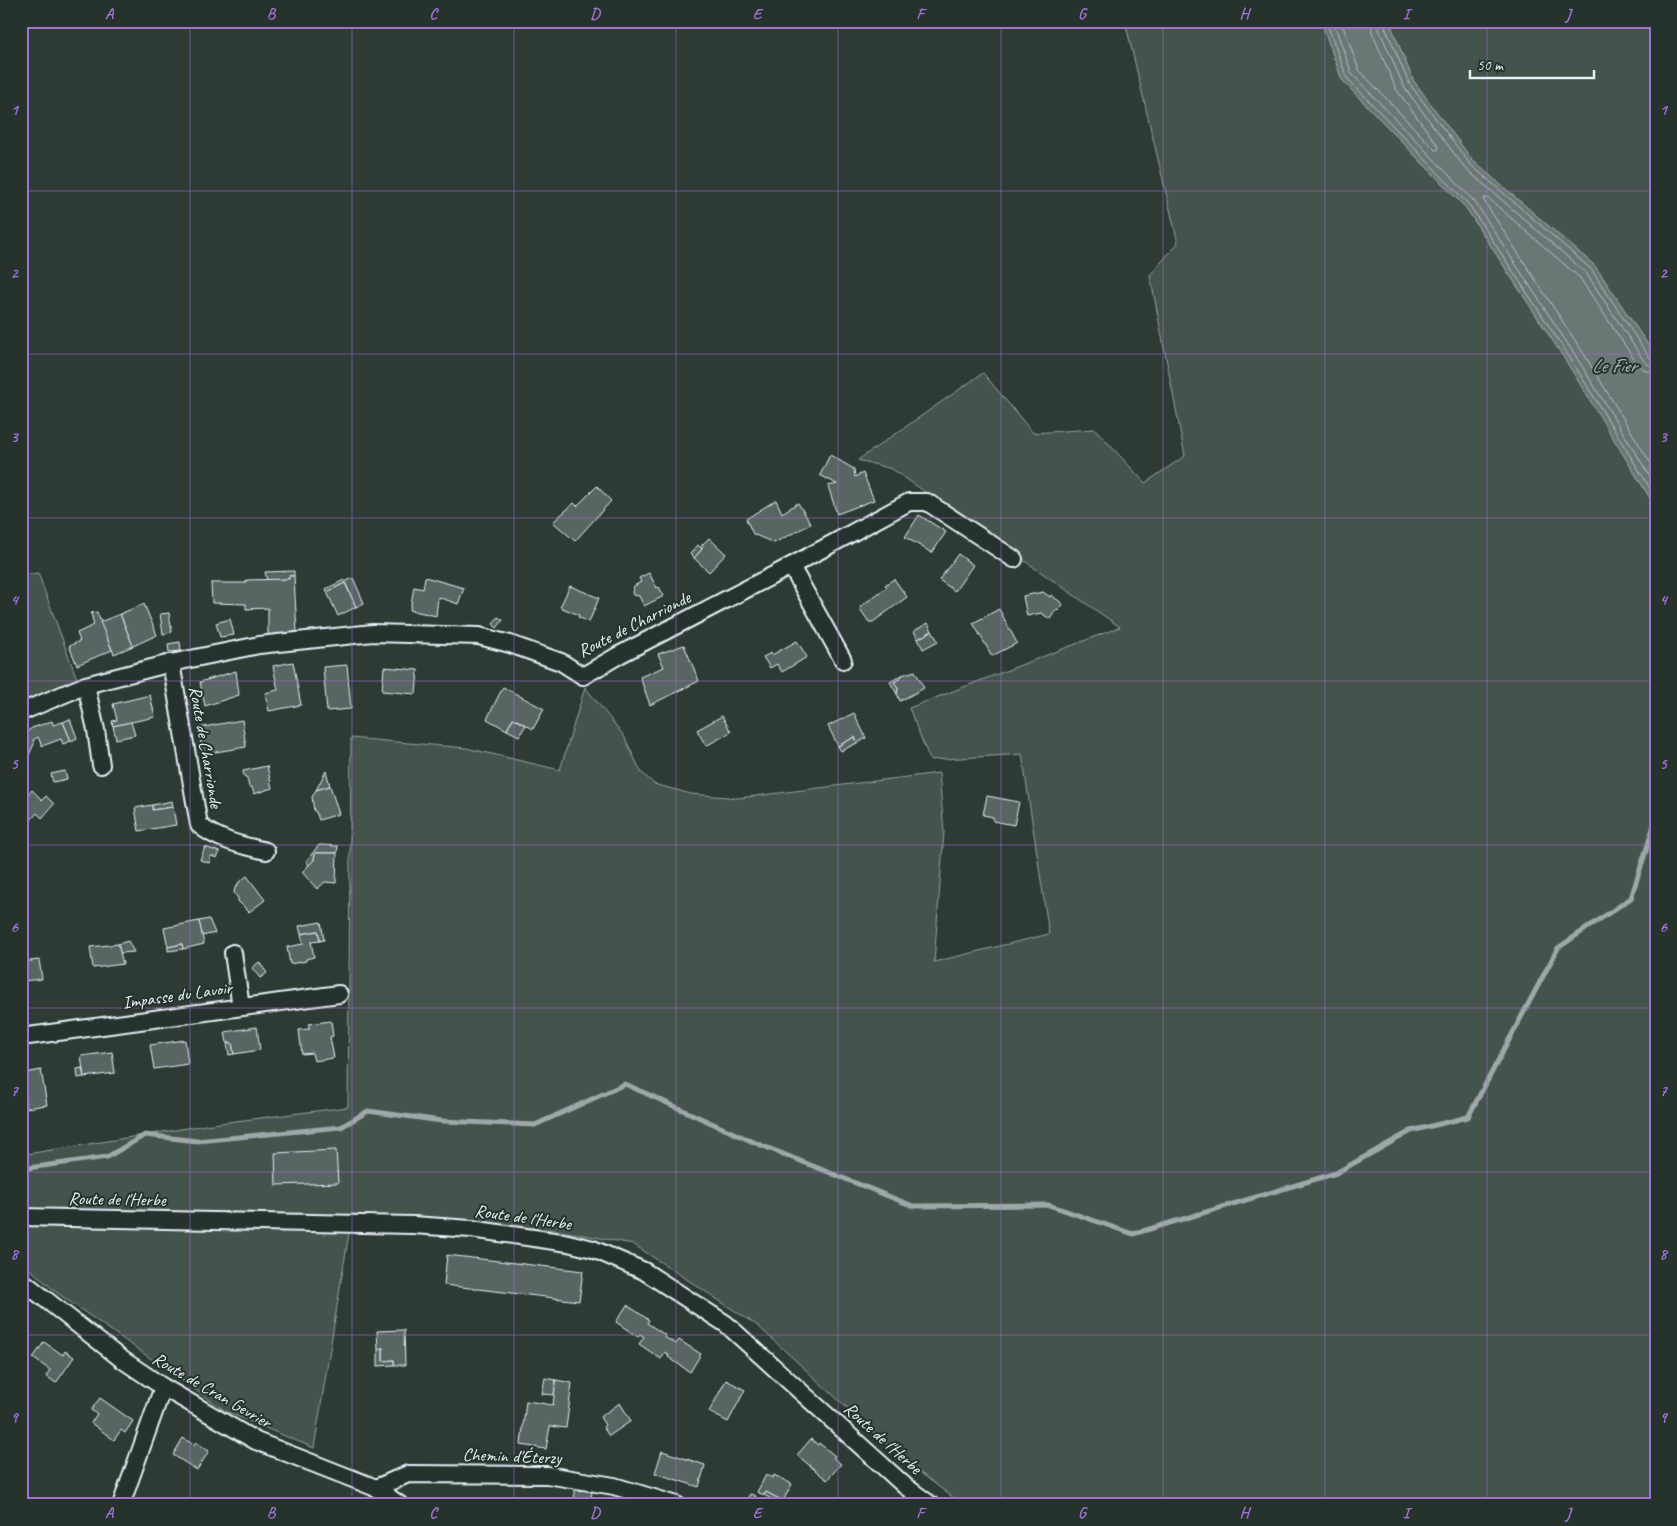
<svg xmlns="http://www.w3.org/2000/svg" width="1677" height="1526" font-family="Caveat,sans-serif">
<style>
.green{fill:#45524e;stroke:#96a2a3}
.water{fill:#6b7775;stroke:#9da8a9}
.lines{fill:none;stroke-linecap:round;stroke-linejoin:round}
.shore{stroke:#b6c0c4;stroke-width:1}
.stream{stroke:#9da8a9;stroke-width:5}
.building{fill:#596563;stroke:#e8f1f8}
.minor-casing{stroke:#e8f1f8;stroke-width:20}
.minor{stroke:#26332d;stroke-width:16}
.grid{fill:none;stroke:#a171d3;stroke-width:1;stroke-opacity:0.55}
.labels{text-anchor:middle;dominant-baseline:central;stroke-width:4;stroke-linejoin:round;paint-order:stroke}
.street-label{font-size:18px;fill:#e8f1f8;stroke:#26332d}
.water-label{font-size:19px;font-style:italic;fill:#b0babd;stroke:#26332d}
.neatline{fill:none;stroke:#a171d3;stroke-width:2}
.grid-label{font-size:16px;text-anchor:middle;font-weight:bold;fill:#a171d3}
</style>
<rect width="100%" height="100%" fill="#2e3b35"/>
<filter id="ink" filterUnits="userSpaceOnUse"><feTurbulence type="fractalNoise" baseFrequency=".02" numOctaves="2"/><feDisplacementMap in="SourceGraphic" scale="10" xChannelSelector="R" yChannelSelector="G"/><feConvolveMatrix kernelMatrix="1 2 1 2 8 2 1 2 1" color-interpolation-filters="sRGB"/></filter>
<g filter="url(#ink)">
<g class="green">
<path d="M887,21H966L958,26L888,24Z"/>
<path d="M1125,21H1321L1342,80L1466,208L1566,361L1656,508V1505H963L906,1462L758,1326L633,1244L556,1230L352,1214L314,1448L227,1412L56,1292L21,1261V1155L212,1124L348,1107L351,738L466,748L560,770L585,687L624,736L641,772L654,784L691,794L739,798L939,773L944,832L934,962L1049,934L1022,754L930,760L909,708L1120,627L892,469L858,460L983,373L1033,433L1095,429L1145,483L1185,456L1150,275L1178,243Z"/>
<path d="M1389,21H1656V357L1595,266L1473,161L1413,80Z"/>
<path d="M38,573L77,679L21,704V575Z"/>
</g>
<path class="water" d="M1321,21H1389L1413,80L1473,161L1595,266L1656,357V508L1566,361L1466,208L1342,80Z"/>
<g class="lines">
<g class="shore">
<path d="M1326,21L1347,78L1470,206L1570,358L1656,498"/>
<path d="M1333,21L1352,74L1475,202L1575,355L1656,486"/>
<path d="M1341,21L1359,70L1435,150H1438L1439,147L1396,89L1372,32L1371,21"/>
<path d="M1378,21L1379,29L1404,87L1465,168L1586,273L1644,361L1649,365L1656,366"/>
<path d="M1385,21V27L1409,83L1470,164L1591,269L1649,357L1656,359"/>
<path d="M1656,373L1646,371L1638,365L1580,278L1488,198H1484V201L1582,351L1656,472"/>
</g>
<path class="stream" d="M21,1169L107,1157L145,1135L197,1141L341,1127L368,1111L442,1121L535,1125L625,1084L758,1144L913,1206L1049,1205L1133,1234L1336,1173L1411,1131L1468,1117L1558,948L1631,898L1656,819"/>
</g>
<g class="building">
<path d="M830,455L854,469L855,477L863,473L874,500L837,514L828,486L837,484L820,475Z"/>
<path d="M597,486L611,501L575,541L553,522L574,503L577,506Z"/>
<path d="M776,500L782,513L798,503L811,524L774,543L753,534L746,519Z"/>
<path d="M919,515L946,532L932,553L905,537Z"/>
<path d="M709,538L726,554L709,572L694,558L702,549V545Z"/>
<path d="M698,545L702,549L694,558L690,554Z"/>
<path d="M958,554L973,565L955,591L939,580Z"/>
<path d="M294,571V576H289V579L267,580L265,572Z"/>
<path d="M649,573L657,588L659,587L664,596L644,606L639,596L633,595L632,592L634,586L641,582L639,578Z"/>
<path d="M289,576H294L297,633L268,635V608L246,609V604L212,603L211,583H246V580L289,579Z"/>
<path d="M425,577L464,588L458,604L438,597L436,616L410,610L414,587L423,589Z"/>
<path d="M353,578L364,603L356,607L345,582Z"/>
<path d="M894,579L907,597L873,622H869L860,609L861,606L887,587L885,585Z"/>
<path d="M344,580L345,583L327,592L326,589Z"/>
<path d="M345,583L356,607L338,616L327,592Z"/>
<path d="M570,586L599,598L589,622L578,617L579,615L560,607Z"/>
<path d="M1043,592L1050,597L1051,595L1063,604L1059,610L1055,611L1050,619L1041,613L1027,616L1023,596Z"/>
<path d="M144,604L157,635L133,646L120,614Z"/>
<path d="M999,609L1017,643L992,656L973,623Z"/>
<path d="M97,612L112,650L77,665L69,646L80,641L77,633L94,625L91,613Z"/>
<path d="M169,613L172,632L163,634L160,614Z"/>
<path d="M120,614L133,646L114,654L100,622Z"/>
<path d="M498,617L503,620L497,628L493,624Z"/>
<path d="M230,619L234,635L220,637L216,623Z"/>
<path d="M928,623L932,631L918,639L914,631Z"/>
<path d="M932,631L938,641L923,649L918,639Z"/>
<path d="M797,641L807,657L782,672L777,664L770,668L763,657L771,653L772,655Z"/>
<path d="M180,642L181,651L169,652L168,644Z"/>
<path d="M684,645L699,681L650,705L640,677L664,667L658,654Z"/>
<path d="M293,662L301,705L269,711L265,693L278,690L273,666Z"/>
<path d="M347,665L351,709L327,711L323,667Z"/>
<path d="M384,667L418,670L416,694L382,691Z"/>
<path d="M236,671L239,695L205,706L200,682Z"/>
<path d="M915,671L924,688L900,701L897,694L898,689L894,682L901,678L902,675Z"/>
<path d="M902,675L901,678L894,682L898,689L897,694L890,682Z"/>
<path d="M503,687L544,709L533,729L513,718L507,730L487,719Z"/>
<path d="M150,695L155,717L113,726L112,721L117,720L113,704Z"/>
<path d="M854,713L866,738L857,743L855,737L838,746L828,726Z"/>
<path d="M722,716L731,732L706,746L697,730Z"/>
<path d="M513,718L526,725L519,736L507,730Z"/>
<path d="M70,719L77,738L71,741L63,722Z"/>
<path d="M242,720L246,747L203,754L198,728Z"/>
<path d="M52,721L53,725L63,722L71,741L63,744L61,739L42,746L38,737L33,740L34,744L28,757L21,758V736L32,728Z"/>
<path d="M131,722L135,735L116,739L113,726Z"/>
<path d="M855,737L857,743L841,751L838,746Z"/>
<path d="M267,766L272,788L254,794L252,787H249L247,778L244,776L243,771Z"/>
<path d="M65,771L67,779L53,782L51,774Z"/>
<path d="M326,771L330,786L316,790Z"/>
<path d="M330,786L339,814L319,820L316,812L314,811L312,797L316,790Z"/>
<path d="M32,790L42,800L46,796L54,804L42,818L37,813L27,824L21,819V802Z"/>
<path d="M987,796L1019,802L1014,825L993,821V817L983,815Z"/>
<path d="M172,801L173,807L152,810V805Z"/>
<path d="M152,805V810L173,807L176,825L139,831L135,808Z"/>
<path d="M319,845L338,846L337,853H315L314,860L309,865L306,861Z"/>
<path d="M205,847L220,852L217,858L211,856L209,863L200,860Z"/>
<path d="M315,853H337L336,883L325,882L317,889L302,872L314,860Z"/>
<path d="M247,876L265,900L249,912L238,901V898L234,893L235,888L238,885V883Z"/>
<path d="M209,919L215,933L202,936L199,921Z"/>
<path d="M199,921L204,944L183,949L182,944L168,947L164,928Z"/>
<path d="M321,922L324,940L320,941L318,931L301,934L299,926Z"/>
<path d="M318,931L320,941L311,942L314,957L306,959V961L290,964L287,947L303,944L301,934Z"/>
<path d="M128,941L134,952L120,953L118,944Z"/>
<path d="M118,944L123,964L93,968L90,947Z"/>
<path d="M182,944L183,949L168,951V947Z"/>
<path d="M39,960L42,979L21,981V962Z"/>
<path d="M259,962L267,973L260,978L252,968Z"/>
<path d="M331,1021L333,1036L330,1037L334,1058L314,1061L312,1053L302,1054L299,1030L309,1029V1024Z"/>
<path d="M257,1027L260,1050L234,1054L232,1043H227L225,1032Z"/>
<path d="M185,1040L188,1064L154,1069L150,1045Z"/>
<path d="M227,1043H232L234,1054L229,1055Z"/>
<path d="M112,1052L115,1073L84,1077L81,1056Z"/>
<path d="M82,1068L84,1077L78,1078L77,1069Z"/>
<path d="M41,1070L47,1105L26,1108L21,1074Z"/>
<path d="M336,1150L338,1183L276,1185L275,1153Z"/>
<path d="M447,1255L583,1271L579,1301L444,1285Z"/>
<path d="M627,1305L649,1320L647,1323L665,1335L664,1337L676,1344L679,1340L701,1354L690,1372L668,1357L669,1355L665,1352L661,1359L639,1344L644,1337L640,1334L638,1337L616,1322Z"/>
<path d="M404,1330L405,1365H394V1360L383,1361V1348L378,1349L377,1331Z"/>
<path d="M44,1342L63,1355L65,1351L74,1357L56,1383L46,1376L50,1370L33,1358Z"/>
<path d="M383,1348V1361L394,1360V1365L378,1366V1349Z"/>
<path d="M545,1378L556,1380L554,1395L542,1394Z"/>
<path d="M556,1380L572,1383L566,1428L550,1426L546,1449L521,1445L526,1401L553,1405Z"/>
<path d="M726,1380L745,1390L728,1422L709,1412Z"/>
<path d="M100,1398L133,1421L125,1433L121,1430L114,1440L91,1423L97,1414L91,1410Z"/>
<path d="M620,1403L631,1421L609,1436L603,1427L605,1425L600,1417Z"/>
<path d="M183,1438L194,1445L196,1442L209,1451L197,1470L173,1455Z"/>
<path d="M811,1439L818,1445L819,1443L835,1456L833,1458L841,1464L827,1480L797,1455Z"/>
<path d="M662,1451L705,1465L699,1487L655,1473Z"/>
<path d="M766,1475L773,1478L774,1475L792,1484L783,1501L766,1492L764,1495L757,1492Z"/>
<path d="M575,1490L592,1491L591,1501L574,1500Z"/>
<path d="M766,1492L783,1501L781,1504L764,1495Z"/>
<path d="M750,1494L756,1496L752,1505H748L745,1503Z"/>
<path d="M469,1498L479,1502L477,1505H467Z"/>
</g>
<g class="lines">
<defs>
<g id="minor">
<path d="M791,566L843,660"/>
<path d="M171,663L199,825C217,840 244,846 266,851"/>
<path d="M86,685L96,730L101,765"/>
<path d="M21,712L86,685L171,663L259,645L373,633L479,636L510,644L561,662L583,676L619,655L791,566L909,502H927L1014,559"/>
<path d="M233,953L241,1007"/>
<path d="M21,1037L339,994"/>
<path d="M21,1217L413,1225L471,1229L568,1243L593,1249L644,1271L726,1324L905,1486L931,1505"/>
<path d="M21,1280L120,1358L163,1387L256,1441L376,1488L400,1505"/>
<path d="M376,1488L408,1474L547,1475L614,1486L677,1505"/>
<path d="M121,1505L163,1387"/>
</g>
</defs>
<use href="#minor" class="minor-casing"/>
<use href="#minor" class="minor"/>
</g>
</g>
<path class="grid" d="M190,21V1505M352,21V1505M514,21V1505M676,21V1505M838,21V1505M1001,21V1505M1163,21V1505M1325,21V1505M1487,21V1505M21,191H1656M21,354H1656M21,518H1656M21,681H1656M21,845H1656M21,1008H1656M21,1172H1656M21,1335H1656"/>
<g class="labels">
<g class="street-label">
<text transform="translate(634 624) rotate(-27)">Route de Charrionde</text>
<text transform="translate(206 747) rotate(80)">Route de Charrionde</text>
<text transform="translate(177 995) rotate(-8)">Impasse du Lavoir</text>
<text transform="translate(117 1199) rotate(1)">Route de l'Herbe</text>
<text transform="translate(523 1217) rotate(8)">Route de l'Herbe</text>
<text transform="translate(212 1390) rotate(30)">Route de Cran Gevrier</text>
<text transform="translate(883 1438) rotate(42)">Route de l'Herbe</text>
<text transform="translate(512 1456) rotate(2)">Chemin d'Éterzy</text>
</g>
<g class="water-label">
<text x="1614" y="366">Le Fier</text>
</g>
</g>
<rect width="1677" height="1526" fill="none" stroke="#26332d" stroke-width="55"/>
<path d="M1470 70v8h124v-8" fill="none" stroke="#e8f1f8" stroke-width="2.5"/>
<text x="1477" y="70" font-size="15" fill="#e8f1f8" stroke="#26332d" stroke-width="4" paint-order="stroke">50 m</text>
<rect x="28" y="28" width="1622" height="1470" class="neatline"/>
<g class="grid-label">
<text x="109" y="19">A</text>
<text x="271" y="19">B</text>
<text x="433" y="19">C</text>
<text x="595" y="19">D</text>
<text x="757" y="19">E</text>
<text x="920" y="19">F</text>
<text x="1082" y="19">G</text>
<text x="1244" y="19">H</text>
<text x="1406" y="19">I</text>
<text x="1568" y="19">J</text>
<text x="14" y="115">1</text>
<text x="1663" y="115">1</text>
<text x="14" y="278">2</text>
<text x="1663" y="278">2</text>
<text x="14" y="442">3</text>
<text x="1663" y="442">3</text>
<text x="14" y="605">4</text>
<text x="1663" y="605">4</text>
<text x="14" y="769">5</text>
<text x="1663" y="769">5</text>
<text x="14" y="932">6</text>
<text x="1663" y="932">6</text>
<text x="14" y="1096">7</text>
<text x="1663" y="1096">7</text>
<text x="14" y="1259">8</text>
<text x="1663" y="1259">8</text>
<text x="14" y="1422">9</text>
<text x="1663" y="1422">9</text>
<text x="109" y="1518">A</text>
<text x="271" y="1518">B</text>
<text x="433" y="1518">C</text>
<text x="595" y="1518">D</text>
<text x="757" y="1518">E</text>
<text x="920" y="1518">F</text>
<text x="1082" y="1518">G</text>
<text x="1244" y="1518">H</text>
<text x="1406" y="1518">I</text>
<text x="1568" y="1518">J</text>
</g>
</svg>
